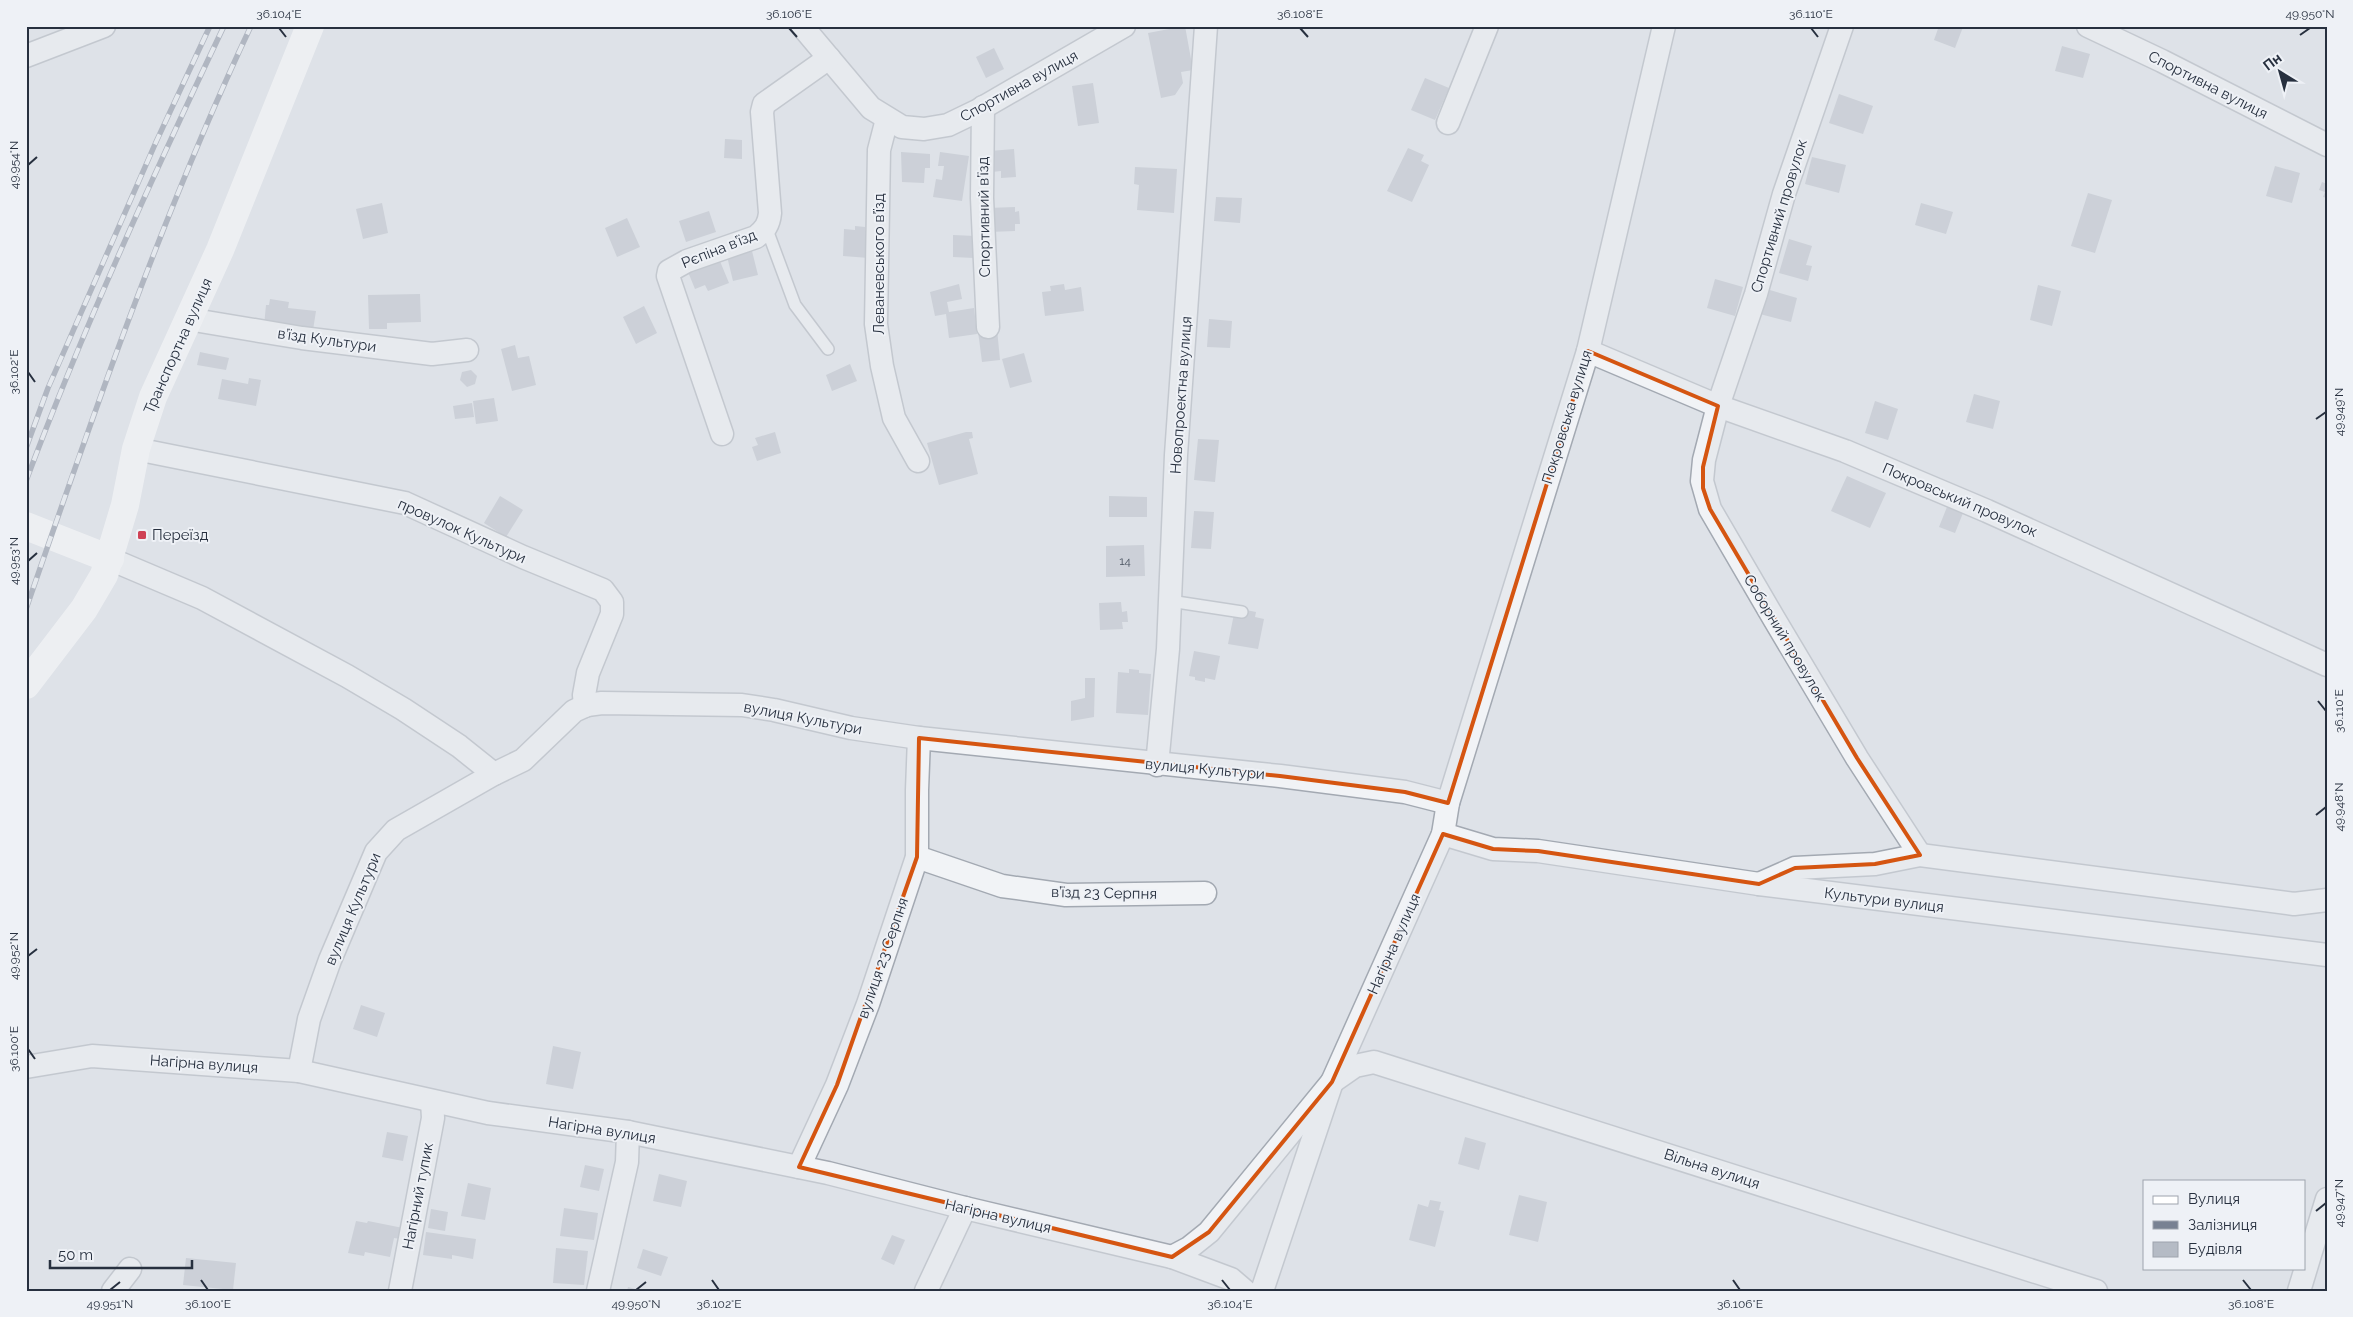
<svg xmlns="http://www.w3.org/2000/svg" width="2353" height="1317" font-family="Raleway,sans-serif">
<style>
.building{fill:#b5bbc5}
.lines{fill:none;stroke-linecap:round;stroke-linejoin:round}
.lane-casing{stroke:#a3a9b2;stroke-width:14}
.street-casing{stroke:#a3a9b2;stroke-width:25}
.lane{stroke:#f1f3f6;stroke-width:11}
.street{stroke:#f1f3f6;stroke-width:22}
.secondary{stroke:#fff;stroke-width:28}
.rail-casing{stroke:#788192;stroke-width:5.5}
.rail{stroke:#eef1f6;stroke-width:4;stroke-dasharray:11;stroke-linecap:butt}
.marked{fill:none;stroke:#d55511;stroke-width:4;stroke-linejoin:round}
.ticks{fill:none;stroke:#27303f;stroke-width:2}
.poi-dot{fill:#cf4155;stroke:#eef1f6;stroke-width:2}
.labels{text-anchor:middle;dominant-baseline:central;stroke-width:4;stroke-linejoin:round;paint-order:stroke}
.number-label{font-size:12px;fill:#4a5360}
.street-label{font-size:15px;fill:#27303f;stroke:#eef1f6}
.poi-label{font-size:15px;fill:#27303f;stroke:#eef1f6;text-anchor:start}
.neatline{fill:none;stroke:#27303f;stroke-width:2}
.ticks-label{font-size:12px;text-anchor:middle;fill:#27303f}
</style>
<rect width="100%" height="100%" fill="#dee2e8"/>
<g class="building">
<path d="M1185,26L1193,70L1181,72L1183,83L1175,95L1161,98L1148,33Z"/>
<path d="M1939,26L1963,27L1955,48L1934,40Z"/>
<path d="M2062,46L2090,54L2083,78L2055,71Z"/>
<path d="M994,48L1004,69L986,78L976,57Z"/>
<path d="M1425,78L1449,88L1435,120L1411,110Z"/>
<path d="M1093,83L1099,123L1078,126L1072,86Z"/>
<path d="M1839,94L1873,106L1863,134L1829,123Z"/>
<path d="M725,139L742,140V159L724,158Z"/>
<path d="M1408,148L1424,155L1421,161L1429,165L1412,202L1387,191Z"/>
<path d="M1014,149L1016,177L1001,178V171L992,172L990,151Z"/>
<path d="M901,152L930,154V168H925L924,183L902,182Z"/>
<path d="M940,152L969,156L962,201L933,197L936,179L942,180L944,166H938Z"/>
<path d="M1812,157L1846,165L1839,193L1805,184Z"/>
<path d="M2275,166L2300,173L2292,203L2266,196Z"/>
<path d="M1135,167L1177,169L1174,213L1137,210L1139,185L1134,184Z"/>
<path d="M2322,182L2327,184V198L2323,197L2325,192L2319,190Z"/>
<path d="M2088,193L2112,200L2095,253L2071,246Z"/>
<path d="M1216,197L1242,198L1240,223L1214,221Z"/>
<path d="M382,203L388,233L363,239L356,209Z"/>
<path d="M1921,203L1953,212L1946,234L1915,225Z"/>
<path d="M1015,207V212L1019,211L1020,224H1015V231L989,232L988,208Z"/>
<path d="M709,211L716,232L686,242L679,221Z"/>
<path d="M627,218L640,247L617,257L605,228Z"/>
<path d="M855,226L865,227V231H870L869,258L843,256L844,229L855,230Z"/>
<path d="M953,235L975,236L974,258L953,257Z"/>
<path d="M1789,239L1812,246L1806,265L1812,266L1808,281L1779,273Z"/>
<path d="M751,247L758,275L733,281L726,252Z"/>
<path d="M717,254L729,283L708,291L705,285L695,289L686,267Z"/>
<path d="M1715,279L1743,287L1735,316L1707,308Z"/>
<path d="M959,284L962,299L947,302L949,312L974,308L977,334L949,338L946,314L935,316L930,292Z"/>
<path d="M1064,284L1065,290L1081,287L1084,311L1045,316L1042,292L1051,291L1050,286Z"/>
<path d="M2038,285L2061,291L2052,326L2030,320Z"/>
<path d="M1763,288L1797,298L1791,322L1756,313Z"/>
<path d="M420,294L421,322L387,323V329H369L368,295Z"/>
<path d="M270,299L289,302L288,308L316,311L313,330L264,326L266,305H269Z"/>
<path d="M644,306L657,333L636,344L623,317Z"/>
<path d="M1209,319L1232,321L1230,348L1207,347Z"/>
<path d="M997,329L1000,360L982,362L978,331Z"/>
<path d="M515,345L518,358L529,356L536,385L512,391L501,349Z"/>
<path d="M200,352L229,358L226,370L197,365Z"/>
<path d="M1024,353L1032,382L1010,388L1002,359Z"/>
<path d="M850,364L857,381L832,391L826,375Z"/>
<path d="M471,370L477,376L475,384L467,387L460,380L462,372Z"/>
<path d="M249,378L261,380L256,406L218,399L222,379L248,384Z"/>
<path d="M1974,394L2000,401L1993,429L1966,422Z"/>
<path d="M494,398L498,421L476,424L473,401Z"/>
<path d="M1875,401L1898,409L1888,440L1865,433Z"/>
<path d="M472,403L474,417L455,419L453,406Z"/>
<path d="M775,432L781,453L757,461L752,447L758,445L755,438Z"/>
<path d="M966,432H972L973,438L969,439L978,474L939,485L927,443Z"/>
<path d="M1198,439L1219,440L1215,482L1194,480Z"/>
<path d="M1847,476L1886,493L1870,528L1831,511Z"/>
<path d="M500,496L523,510L506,537L484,523Z"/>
<path d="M1109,496L1147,497V517H1109Z"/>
<path d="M1947,507L1963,513L1955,533L1939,527Z"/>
<path d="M1194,511L1214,512L1211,549L1191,548Z"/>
<path d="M1144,545L1145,576L1106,577V546Z"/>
<path d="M1121,602L1122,612L1127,611L1128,622H1122L1123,629L1100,630L1099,603Z"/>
<path d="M1246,610L1256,612L1255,617L1264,619L1258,649L1228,644L1234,614Z"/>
<path d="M1194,651L1220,656L1215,680L1205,678V682L1195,680V677L1189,676Z"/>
<path d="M1129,669L1139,670V673L1151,674L1148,715L1116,713L1118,672L1129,673Z"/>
<path d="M1085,678H1095L1094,717L1071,721V701L1085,698Z"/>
<path d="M361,1005L385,1013L377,1037L353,1029Z"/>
<path d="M553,1046L581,1052L573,1089L546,1084Z"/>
<path d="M387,1132L408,1136L403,1161L382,1157Z"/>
<path d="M1465,1137L1486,1143L1479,1170L1458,1164Z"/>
<path d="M585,1165L604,1169L599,1191L580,1187Z"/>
<path d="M659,1174L687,1181L681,1207L653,1201Z"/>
<path d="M468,1183L491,1188L485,1220L461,1216Z"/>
<path d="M1519,1195L1547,1202L1538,1242L1509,1235Z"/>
<path d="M1430,1200L1441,1202L1439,1210L1444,1211L1435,1247L1409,1240L1418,1204L1428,1207Z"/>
<path d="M564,1208L598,1213L594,1240L560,1236Z"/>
<path d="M431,1209L448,1212L445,1231L428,1228Z"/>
<path d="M356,1221L367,1223L368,1221L403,1228L401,1239L394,1238L390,1257L365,1252L364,1256L348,1253Z"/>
<path d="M426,1232L476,1239L473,1259L452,1255V1259L423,1255Z"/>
<path d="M892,1235L905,1240L894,1265L881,1259Z"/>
<path d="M556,1248L588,1251L584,1285L553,1283Z"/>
<path d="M643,1249L668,1257L661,1276L637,1268Z"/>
<path d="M186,1258L236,1263L233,1290L183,1285Z"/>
<path d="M628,1287L639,1290V1291H627Z"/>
</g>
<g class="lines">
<defs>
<g id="lane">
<path d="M766,227L795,305L828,349"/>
<path d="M1170,601L1242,612"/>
</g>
<g id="street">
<path d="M802,26L871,108L902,127L924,129L948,125L977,111L1124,26"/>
<path d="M1842,26L1784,194L1756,294L1718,406L1704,460L1702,481L1710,509L1773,617L1857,758L1920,855"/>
<path d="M2088,26L2162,61L2327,145"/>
<path d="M26,56L104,26"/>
<path d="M983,107L982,198L988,327"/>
<path d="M887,119L879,150L876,324L882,366L894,418L918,461"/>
<path d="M1448,123L1487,26"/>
<path d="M188,319L302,338L432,354L467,350"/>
<path d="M1588,351L1718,406L1845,451L1987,511L2327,665"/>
<path d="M722,434L668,276L669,271L687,261L756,237C765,230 769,224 770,213L762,112L764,104L829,58"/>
<path d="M136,449L405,503L523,557L603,590L612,602V614L588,673L584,695L585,706"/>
<path d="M110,559L202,598L347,676L403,709L459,746L494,774"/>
<path d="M1157,765L1168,649L1176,455L1206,26"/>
<path d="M1443,834L1493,849L1538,851L1759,884L2327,955"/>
<path d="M917,857L1002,886L1066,895L1205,893"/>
<path d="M1759,884L1795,868L1875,864L1920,855L2294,904L2327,900"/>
<path d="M26,1067L92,1056L299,1071L488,1113L628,1132L828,1173L965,1208L1172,1257L1231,1279L1245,1291"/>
<path d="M299,1071L309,1019L330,960L376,852L396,830L494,774L523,760L574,711L587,705L602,703L742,705L774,710L851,728L919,738L1280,776L1405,792L1448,803"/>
<path d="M799,1167L837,1085L868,1004L917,857V790L919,738"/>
<path d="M1172,1257L1189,1248L1209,1232L1332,1082L1355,1066L1374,1062L2096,1291"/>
<path d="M113,1291L130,1269"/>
<path d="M400,1291L433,1118L432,1101"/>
<path d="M598,1291L627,1162L628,1132"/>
<path d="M926,1291L965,1208"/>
<path d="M1262,1291L1332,1082L1443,834L1448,803L1588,351L1664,26"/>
<path d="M2299,1291L2327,1199"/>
</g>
</defs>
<use href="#lane" class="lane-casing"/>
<use href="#street" class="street-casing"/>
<use href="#lane" class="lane"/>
<use href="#street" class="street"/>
<g class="secondary">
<path d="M26,526L110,559"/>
<path d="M26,685L84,609L104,575L125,505L136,449L153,397L220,250L310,26"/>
</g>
<defs>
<g id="rail">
<path d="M26,448L48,388L156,142L210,26"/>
<path d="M26,481C84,326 153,176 224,26"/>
<path d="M26,609C94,412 162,215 251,26"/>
</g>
</defs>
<use href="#rail" class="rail-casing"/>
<use href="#rail" class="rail"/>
</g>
<path d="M0 0H2353V1317H0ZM1588,351L1718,406L1703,467V488L1710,509L1857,758L1920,855L1875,864L1795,868L1759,884L1538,851L1493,849L1443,834L1332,1082L1209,1232L1172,1257L799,1167L837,1085L917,857L919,738L1280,776L1405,792L1448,803Z" fill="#dee2e8" fill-opacity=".55" fill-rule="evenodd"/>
<path class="marked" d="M1588,351L1718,406L1703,467V488L1710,509L1857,758L1920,855L1875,864L1795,868L1759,884L1538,851L1493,849L1443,834L1332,1082L1209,1232L1172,1257L799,1167L837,1085L917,857L919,738L1280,776L1405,792L1448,803Z"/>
<path class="ticks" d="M279,28L286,37M789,28L797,37M1300,28L1308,37M1811,28L1818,37M2300,35L2310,28M28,165L37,157M28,372L35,382M2316,419L2326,412M28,561L37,553M2318,701L2326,711M2316,815L2326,807M28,956L37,949M28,1049L35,1059M2316,1211L2326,1203M201,1280L208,1290M712,1280L719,1290M1222,1280L1230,1290M1733,1280L1740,1290M2243,1280L2251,1290M110,1290L120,1282M636,1290L646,1282"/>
<rect class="poi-dot" x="137" y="530" width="10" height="10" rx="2.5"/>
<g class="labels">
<g class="number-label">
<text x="1125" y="561">14</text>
</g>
<g class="street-label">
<text transform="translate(2208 85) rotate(27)">Спортивна вулиця</text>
<text transform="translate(1019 86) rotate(-29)">Спортивна вулиця</text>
<text transform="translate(1779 216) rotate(-73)">Спортивний провулок</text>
<text transform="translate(984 217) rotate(-91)">Спортивний в’їзд</text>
<text transform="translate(719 249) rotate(-22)">Рєпіна в’їзд</text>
<text transform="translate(879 264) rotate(-90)">Леваневського в’їзд</text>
<text transform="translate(327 340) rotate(8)">в’їзд Культури</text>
<text transform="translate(178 346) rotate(-66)">Транспортна вулиця</text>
<text transform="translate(1181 395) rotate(-86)">Новопроектна вулиця</text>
<text transform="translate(1567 417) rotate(-73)">Покровська вулиця</text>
<text transform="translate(1960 500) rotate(23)">Покровський провулок</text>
<text transform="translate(462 531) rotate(24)">провулок Культури</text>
<text transform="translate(1785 638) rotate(59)">Соборний провулок</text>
<text transform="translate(803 718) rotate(11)">вулиця Культури</text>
<text transform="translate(1205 769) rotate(5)">вулиця Культури</text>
<text transform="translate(1104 893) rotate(1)">в’їзд 23 Серпня</text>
<text transform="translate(1884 900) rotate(7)">Культури вулиця</text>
<text transform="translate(353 909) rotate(-67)">вулиця Культури</text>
<text transform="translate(1394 944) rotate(-66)">Нагірна вулиця</text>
<text transform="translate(883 958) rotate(-71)">вулиця 23 Серпня</text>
<text transform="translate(204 1064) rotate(4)">Нагірна вулиця</text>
<text transform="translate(602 1130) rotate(9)">Нагірна вулиця</text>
<text transform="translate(1712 1169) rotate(18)">Вільна вулиця</text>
<text transform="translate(418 1196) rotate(-79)">Нагірний тупик</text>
<text transform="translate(998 1216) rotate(13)">Нагірна вулиця</text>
</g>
<g class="poi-label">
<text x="152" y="535">Переїзд</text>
</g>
</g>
<rect width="2353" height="1317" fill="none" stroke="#eef1f6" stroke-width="55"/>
<rect x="2143" y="1180" width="162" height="90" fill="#eef1f6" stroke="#9ea4ad"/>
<rect x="2153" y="1196" width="25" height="8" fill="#ffffff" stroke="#9ea4ad"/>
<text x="2188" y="1204" font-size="15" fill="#27303f">Вулиця</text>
<rect x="2153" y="1221" width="25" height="8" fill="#788192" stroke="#9ea4ad"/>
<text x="2188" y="1230" font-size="15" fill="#27303f">Залізниця</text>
<rect x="2153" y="1242" width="25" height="15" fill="#b5bbc5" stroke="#9ea4ad"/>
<text x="2188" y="1254" font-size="15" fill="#27303f">Будівля</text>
<g transform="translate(2280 72) rotate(323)" stroke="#eef1f6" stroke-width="4" paint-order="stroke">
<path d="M0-4L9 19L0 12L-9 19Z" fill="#27303f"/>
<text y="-8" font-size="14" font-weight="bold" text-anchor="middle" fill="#27303f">Пн</text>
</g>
<path d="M50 1260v8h142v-8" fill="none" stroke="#27303f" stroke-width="2.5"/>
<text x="58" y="1260" font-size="15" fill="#27303f" stroke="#eef1f6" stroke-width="4" paint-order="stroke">50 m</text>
<rect x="28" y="28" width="2298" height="1262" class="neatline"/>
<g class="ticks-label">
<text x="279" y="18">36.104°E</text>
<text x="789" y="18">36.106°E</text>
<text x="1300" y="18">36.108°E</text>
<text x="1811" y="18">36.110°E</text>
<text x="2310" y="18">49.950°N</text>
<text transform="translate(14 165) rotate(-90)" y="4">49.954°N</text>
<text transform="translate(14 372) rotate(-90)" y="4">36.102°E</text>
<text transform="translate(2339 412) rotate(-90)" y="4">49.949°N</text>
<text transform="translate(14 561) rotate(-90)" y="4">49.953°N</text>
<text transform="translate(2339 711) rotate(-90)" y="4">36.110°E</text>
<text transform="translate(2339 807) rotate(-90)" y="4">49.948°N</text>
<text transform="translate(14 956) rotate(-90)" y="4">49.952°N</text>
<text transform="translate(14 1049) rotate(-90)" y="4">36.100°E</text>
<text transform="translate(2339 1203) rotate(-90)" y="4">49.947°N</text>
<text x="110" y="1308">49.951°N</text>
<text x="208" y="1308">36.100°E</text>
<text x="636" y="1308">49.950°N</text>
<text x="719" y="1308">36.102°E</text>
<text x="1230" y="1308">36.104°E</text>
<text x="1740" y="1308">36.106°E</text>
<text x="2251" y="1308">36.108°E</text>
</g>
</svg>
